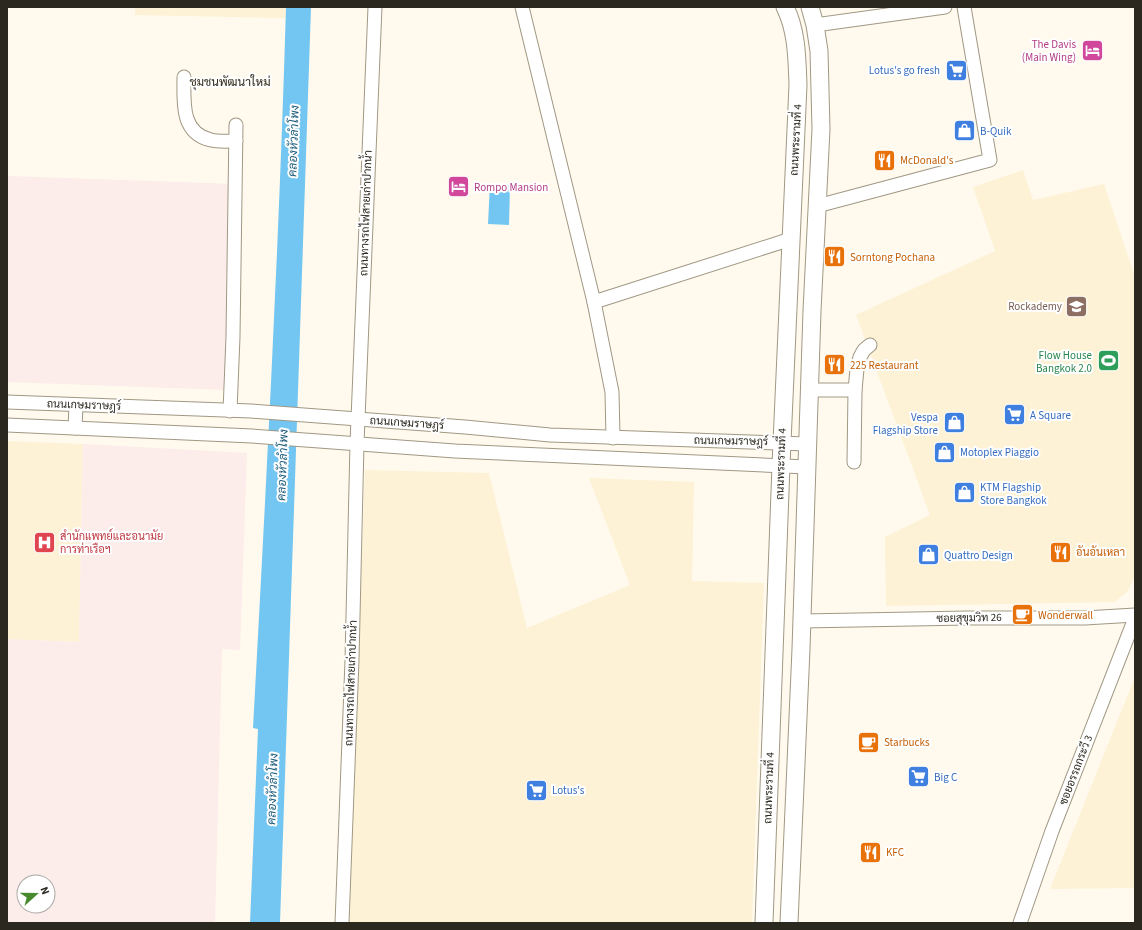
<svg xmlns="http://www.w3.org/2000/svg" width="1142" height="930" font-family="'Source Sans 3',Sarabun,sans-serif">
<style>
.built{fill:#fdf2d5}
.industrial{fill:#fcecea;fill-rule:evenodd}
.water{fill:#73c6f1}
.lines{fill:none;stroke-linecap:round;stroke-linejoin:round}
.minor-casing{stroke:#a09884;stroke-width:15}
.major-casing{stroke:#a09884;stroke-width:19}
.minor{stroke:#fff;stroke-width:13}
.major{stroke:#fff;stroke-width:17}
.labels{text-anchor:middle;dominant-baseline:central;stroke-width:4;stroke-linejoin:round;paint-order:stroke}
.hotel-label{font-size:11px;fill:#b23c85;stroke:#fff;text-anchor:end}
.shop-label{font-size:11px;fill:#366cbe;stroke:#fff;text-anchor:start}
.street-label{font-size:11px;fill:#2b2820;stroke:#fff}
.food-label{font-size:11px;fill:#c56008;stroke:#fff;text-anchor:start}
.education-label{font-size:11px;fill:#785e54;stroke:#fff;text-anchor:end}
.leisure-label{font-size:11px;fill:#27864d;stroke:#fff;text-anchor:end}
.health-label{font-size:11px;fill:#be3a42;stroke:#fff;text-anchor:start}
.neighbourhood-label{font-size:12px;fill:#332c1c;stroke:#fff}
.water-label{font-size:12px;font-style:italic;fill:#1b5b79;stroke:#fff}
</style>
<rect width="100%" height="100%" fill="#fffaed"/>
<g class="built">
<path d="M135,7H286L285,18L135,15Z"/>
<path d="M1023,170L1033,200L1104,184L1135,277V575L1128,591L1115,602L886,606L885,537L930,515L856,315L995,251L973,187Z"/>
<path d="M7,441L83,444L79,642L7,639Z"/>
<path d="M365,470L489,473L527,628L630,585L589,478L694,482L692,581L764,583L752,923H349Z"/>
<path d="M1135,677V888L1050,889Z"/>
</g>
<g class="industrial">
<path d="M7,176L234,184L228,390L7,382Z"/>
<path d="M83,444L247,453L240,650L222,649L215,923H7V639L79,642ZM24,882H48V906H24Z"/>
</g>
<g class="water">
<path d="M286,7H311L280,923H250L258,729L253,728C266,488 279,247 286,7Z"/>
<path d="M490,184L510,185L509,225L488,224Z"/>
</g>
<g class="lines">
<defs>
<g id="minor">
<path d="M522,7L594,302L612,392L613,438"/>
<path d="M815,25L945,7"/>
<path d="M184,77C184,101 180,133 211,140C219,142 228,141 236,141"/>
<path d="M817,206L990,160L964,7"/>
<path d="M594,302L791,239"/>
<path d="M810,390H855"/>
<path d="M7,402L251,411L465,427L550,435L808,444"/>
<path d="M230,411L233,337L236,125"/>
<path d="M7,425L252,436L455,451L807,467"/>
<path d="M75,428L76,405"/>
<path d="M854,462L855,390L857,369L860,357L864,350L870,345"/>
<path d="M802,621L968,618H1085L1135,615"/>
<path d="M342,923L352,660L357,443L375,7"/>
<path d="M1020,923L1052,831L1135,618"/>
</g>
<g id="major">
<path d="M764,923L781,465L798,85C797,59 797,31 785,7"/>
<path d="M789,923L801,649L812,311L821,129L819,51L815,25L810,7"/>
</g>
</defs>
<use href="#minor" class="minor-casing"/>
<use href="#major" class="major-casing"/>
<use href="#minor" class="minor"/>
<use href="#major" class="major"/>
</g>
<defs>
<symbol id="hotel-square" viewBox="-11 -11 22 22"><rect x="-9" y="-9" width="18" height="18" rx="4" fill="#d1479c" stroke="#fff"/><path d="M-6-4.5h1.5V1H6V5H4.5V3h-9V5H-6ZM-4 0a1.8 1.8 0 1 1 3.6 0ZM.5 0V-2.5h3Q6-2.5 6 0Z" fill="#fff"/></symbol>
<symbol id="supermarket-square" viewBox="-11 -11 22 22"><rect x="-9" y="-9" width="18" height="18" rx="4" fill="#3f7fe0" stroke="#fff"/><path d="M-6-5.5h2.5l.6 2H6L4.5 2H-2.5L-4.4-4H-6ZM-1.5 3.2a1.3 1.3 0 1 0 .1 0ZM3 3.2a1.3 1.3 0 1 0 .1 0Z" fill="#fff"/></symbol>
<symbol id="shop-square" viewBox="-11 -11 22 22"><rect x="-9" y="-9" width="18" height="18" rx="4" fill="#3f7fe0" stroke="#fff"/><path d="M-5-2.5h2.3a2.7 3.5 0 0 1 5.4 0H5L5.5 6h-11ZM-1.5-2.5h3a1.5 2.3 0 0 0-3 0Z" fill="#fff"/></symbol>
<symbol id="restaurant-square" viewBox="-11 -11 22 22"><rect x="-9" y="-9" width="18" height="18" rx="4" fill="#e8710a" stroke="#fff"/><path d="M-5-6h1v4h1v-4h1v4h1v-4h1v5L-1.5 .5V6h-2V.5L-5-1ZM5-6V6H3V1.5H1.5Q1.5-4 5-6Z" fill="#fff"/></symbol>
<symbol id="school-square" viewBox="-11 -11 22 22"><rect x="-9" y="-9" width="18" height="18" rx="4" fill="#8d6e63" stroke="#fff"/><path d="M0-5L7-2L0 1L-7-2ZM-4 1L0 2.5L4 1V4Q0 6-4 4Z" fill="#fff"/></symbol>
<symbol id="stadium-square" viewBox="-11 -11 22 22"><rect x="-9" y="-9" width="18" height="18" rx="4" fill="#2e9e5b" stroke="#fff"/><path d="M0-5a6.5 5 0 1 0 0 10a6.5 5 0 1 0 0-10ZM-3.5-1.8h7v3.6h-7Z" fill="#fff"/></symbol>
<symbol id="hospital-square" viewBox="-11 -11 22 22"><rect x="-9" y="-9" width="18" height="18" rx="4" fill="#e0444e" stroke="#fff"/><path d="M-5-5h3v3.5h4V-5h3V5h-3V1.5h-4V5h-3Z" fill="#fff"/></symbol>
<symbol id="cafe-square" viewBox="-11 -11 22 22"><rect x="-9" y="-9" width="18" height="18" rx="4" fill="#e8710a" stroke="#fff"/><path d="M-5.5-4.5H6V0H3Q3 3.5 0 3.5H-2.5Q-5.5 3.5-5.5 0ZM3-3.2v2h1.7v-2ZM-6 4.5H4V6H-6Z" fill="#fff"/></symbol>
</defs>
<g fill-rule="evenodd">
<use href="#hotel-square" x="1080" y="38" width="25" height="25"/>
<use href="#supermarket-square" x="944" y="58" width="25" height="25"/>
<use href="#shop-square" x="952" y="118" width="25" height="25"/>
<use href="#restaurant-square" x="872" y="148" width="25" height="25"/>
<use href="#hotel-square" x="446" y="174" width="25" height="25"/>
<use href="#restaurant-square" x="822" y="244" width="25" height="25"/>
<use href="#school-square" x="1064" y="294" width="25" height="25"/>
<use href="#stadium-square" x="1096" y="348" width="25" height="25"/>
<use href="#restaurant-square" x="822" y="352" width="25" height="25"/>
<use href="#supermarket-square" x="1002" y="402" width="25" height="25"/>
<use href="#shop-square" x="942" y="410" width="25" height="25"/>
<use href="#shop-square" x="932" y="440" width="25" height="25"/>
<use href="#shop-square" x="952" y="480" width="25" height="25"/>
<use href="#hospital-square" x="32" y="530" width="25" height="25"/>
<use href="#restaurant-square" x="1048" y="540" width="25" height="25"/>
<use href="#shop-square" x="916" y="542" width="25" height="25"/>
<use href="#cafe-square" x="1010" y="602" width="25" height="25"/>
<use href="#cafe-square" x="856" y="730" width="25" height="25"/>
<use href="#supermarket-square" x="906" y="764" width="25" height="25"/>
<use href="#supermarket-square" x="524" y="778" width="25" height="25"/>
<use href="#restaurant-square" x="858" y="840" width="25" height="25"/>
</g>
<g class="labels">
<g class="hotel-label">
<text x="1076" y="44">The Davis<tspan x="1076" dy="13">(Main Wing)</tspan></text>
<text x="474" y="187" text-anchor="start">Rompo Mansion</text>
</g>
<g class="shop-label">
<text x="940" y="70" text-anchor="end">Lotus's go fresh</text>
<text x="980" y="131">B-Quik</text>
<text x="1030" y="415">A Square</text>
<text x="938" y="417" text-anchor="end">Vespa<tspan x="938" dy="13">Flagship Store</tspan></text>
<text x="960" y="452">Motoplex Piaggio</text>
<text x="980" y="487">KTM Flagship<tspan x="980" dy="13">Store Bangkok</tspan></text>
<text x="944" y="555">Quattro Design</text>
<text x="934" y="777">Big C</text>
<text x="552" y="790">Lotus's</text>
</g>
<g class="street-label">
<text transform="translate(796 140) rotate(-87)">ถนนพระรามที่ 4</text>
<text transform="translate(366 213) rotate(-88)">ถนนทางรถไฟสายเก่าปากน้ำ</text>
<text transform="translate(84 405) rotate(2)">ถนนเกษมราษฎร์</text>
<text transform="translate(407 423) rotate(4)">ถนนเกษมราษฎร์</text>
<text transform="translate(731 441) rotate(1)">ถนนเกษมราษฎร์</text>
<text transform="translate(781 464) rotate(-88)">ถนนพระรามที่ 4</text>
<text transform="translate(969 618) rotate(-1)">ซอยสุขุมวิท 26</text>
<text transform="translate(351 683) rotate(-88)">ถนนทางรถไฟสายเก่าปากน้ำ</text>
<text transform="translate(1076 770) rotate(-69)">ซอยอรรถกระวี 3</text>
<text transform="translate(769 788) rotate(-88)">ถนนพระรามที่ 4</text>
</g>
<g class="food-label">
<text x="900" y="160">McDonald's</text>
<text x="850" y="257">Sorntong Pochana</text>
<text x="850" y="365">225 Restaurant</text>
<text x="1076" y="552">อันอันเหลา</text>
<text x="1038" y="615">Wonderwall</text>
<text x="884" y="742">Starbucks</text>
<text x="886" y="852">KFC</text>
</g>
<g class="education-label">
<text x="1062" y="306">Rockademy</text>
</g>
<g class="leisure-label">
<text x="1092" y="355">Flow House<tspan x="1092" dy="13">Bangkok 2.0</tspan></text>
</g>
<g class="health-label">
<text x="60" y="536">สำนักแพทย์และอนามัย<tspan x="60" dy="13">การท่าเรือฯ</tspan></text>
</g>
<g class="neighbourhood-label">
<text x="230" y="82">ชุมชนพัฒนาใหม่</text>
</g>
<g class="water-label">
<text transform="translate(294 141) rotate(-88)">คลองหัวลำโพง</text>
<text transform="translate(283 465) rotate(-88)">คลองหัวลำโพง</text>
<text transform="translate(273 789) rotate(-88)">คลองหัวลำโพง</text>
</g>
</g>
<rect width="1142" height="930" fill="none" stroke="#2b2820" stroke-width="16"/>
<g transform="translate(36 894) rotate(69)"><circle r="19" fill="#ffffff" stroke="#aaa9a6"/>
<path d="M0-3L7 15L0 10L-7 15Z" fill="#47892c"/>
<text y="-6" font-size="11" font-weight="bold" text-anchor="middle" fill="#2b2820">N</text>
</g>
</svg>
